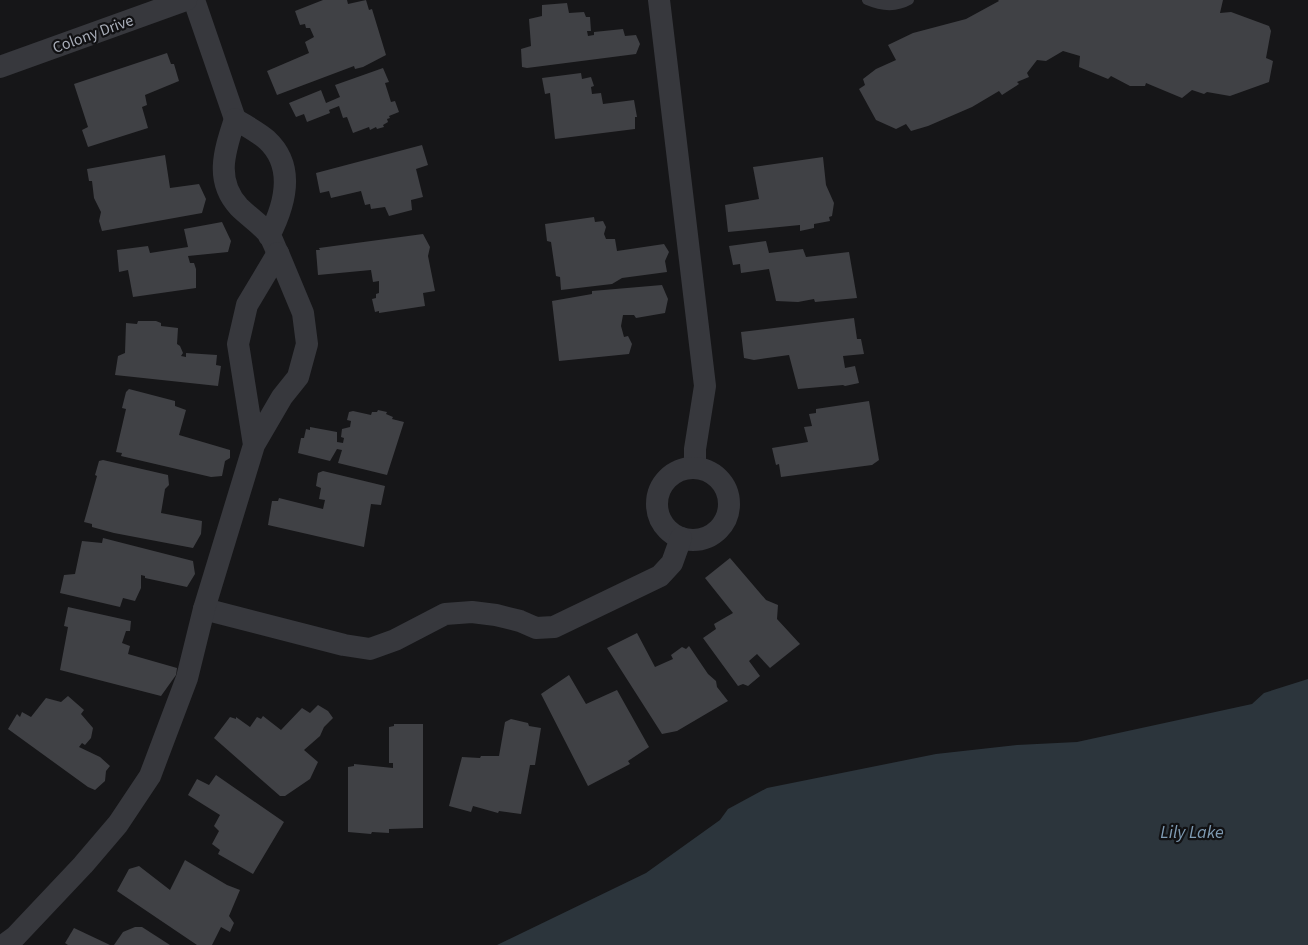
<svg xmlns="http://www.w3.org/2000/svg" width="1308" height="945" font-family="'Source Sans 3',sans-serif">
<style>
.water{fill:#2c353c}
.building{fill:#404145}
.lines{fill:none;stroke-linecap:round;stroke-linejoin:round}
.service{stroke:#37383d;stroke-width:10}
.minor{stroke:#37383d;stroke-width:22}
.labels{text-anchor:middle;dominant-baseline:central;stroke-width:4.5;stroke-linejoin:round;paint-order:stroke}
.street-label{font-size:16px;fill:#a8adb8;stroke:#111113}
.water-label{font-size:18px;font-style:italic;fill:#7f9bb3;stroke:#111113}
</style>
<rect width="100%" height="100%" fill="#161618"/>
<path class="water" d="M1308,679V945H497L646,873L720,820L728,809L767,788L936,754L1017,745L1077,742L1252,704L1264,693Z"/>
<g class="building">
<path d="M323,0H347L348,4L366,0L369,10L372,9L386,55L363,67L355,69L354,66L277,95L267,71L309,53L305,42L314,37L310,28H306L305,24L300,25L295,11Z"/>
<path d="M998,0H1223L1220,13L1231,12L1269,26L1271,31L1266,58L1273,61L1269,82L1230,96L1207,92L1204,94L1192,90L1182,98L1146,83L1145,86H1130L1111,76L1108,79L1079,67L1080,56L1063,51L1046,61L1037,60L1027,73L1029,77L1017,82L1019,84L1002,95L999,91L972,107L928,126L911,131L906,124L896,129L876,120L859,89L865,85L863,79L876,69L896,60L888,45L913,33L966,19L999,1Z"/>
<path d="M567,3L569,13L584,12L586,17H590L591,31H587L588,36L594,35V32L623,29L625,36L636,35L640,44L636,54L527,68L522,67L521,49L531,46L529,19L542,16V5Z"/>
<path d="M167,53L171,64H174L179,81L145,95L147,105L142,107L148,128L88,147L82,130L88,127L74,84Z"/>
<path d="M383,68L389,82L385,83L391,102L395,101L399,112L389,116L390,118L387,119L388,122L383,125L384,127L377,129L376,127L370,130L369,127L353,133L347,117L343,118L339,106L329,110L330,113L307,122L304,114L296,117L289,103L321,90L326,103L340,97L335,85Z"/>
<path d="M581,73L582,79L591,77L594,86L591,87L592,94L601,93L603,104L634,100L637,117H635V129L555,139L550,93L545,94L542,78Z"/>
<path d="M422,145L428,165L416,169L423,197L411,200L412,210L389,216L385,207L371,209L370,204L365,205L361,191L331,198L329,191L320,193L316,173Z"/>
<path d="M165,155L170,188L199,184L206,199L202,213L102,231L99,221L101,212L94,198L92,181H89L87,169Z"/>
<path d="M823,157L826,185L834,203L832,216L829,217L830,221L814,224V228L800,231V225L728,232L725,205L759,199L753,167Z"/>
<path d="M594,217L595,222L603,221L606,227L604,234L606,239H615L617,251L664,244L669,252L665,261L667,272L622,278L612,284L561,290L560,277L556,276L551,242L547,241L545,224Z"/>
<path d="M222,222L231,241L228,252L188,256L190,263H194L196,269V288L133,297L128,270L119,272L117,250L148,246L150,253L188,247L184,229Z"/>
<path d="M423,234L430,247L428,256L435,291L423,293L425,306L379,313V311L375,312L372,299L376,298V294L379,293V281L373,282L371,270L318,275L316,250H320L319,248Z"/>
<path d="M766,241L769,253L803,249L806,257L849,252L857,298L815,302L814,299L798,302L776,301L769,269L741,273L740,264L733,265L729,246Z"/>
<path d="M662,285L668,299L665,313L636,318L634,315H623L621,326L624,337L628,336L632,344L629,354L559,361L552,301L592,294V291Z"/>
<path d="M854,318L857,339H861L864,354L843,356L845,368L855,366L859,383L845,386L843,385L798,389L789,355L754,360L744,358L741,332Z"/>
<path d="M138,321H156L161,323V326L178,328L177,344L180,346L183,353L181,356L186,357V353L217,355L216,365L221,366L218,386L115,375L118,356L125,353L126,323L137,324Z"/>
<path d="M129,389L175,401V406L186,410L179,435L230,450V458L225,461L222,476L211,477L121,456L122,453L116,452L126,409L122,408L126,392Z"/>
<path d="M869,401L879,460L872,465L781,477L779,464L776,465L772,448L808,442L804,427L812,426L809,414L816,413V409Z"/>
<path d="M378,410L387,412L386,414L393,417L392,419L404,422L387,475L338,463L342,450L337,449L330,461L298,453L301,438H304L306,429L310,430V427L337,432V442L343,443L344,438L341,437L342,429L350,427L351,421L347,420L349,412L353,411L371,415L372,412H377Z"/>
<path d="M103,460L168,475L169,485L165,489L161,513L202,521L201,534L193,548L114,533L92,527V524L84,522L97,476L95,475L99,461Z"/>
<path d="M323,471L385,486L381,505L371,504L364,547L268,525L272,501H278L279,498L323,509L325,500L319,499L321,488L316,486L318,473Z"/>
<path d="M103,538L193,561L195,574L187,587L145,578V576L141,575V588L135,601L123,598L120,607L60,593L64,575L75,574L82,541L102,543Z"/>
<path d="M730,558L766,600L778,605L777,619L800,644L770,668L757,654L749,661L760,676L748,686L743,684L738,686L703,638L716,629L714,624L733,613L705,578Z"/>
<path d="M68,607L131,621L130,631H126L122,643L130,646L128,654L177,668L176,675L161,696L60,670L68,627L64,626Z"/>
<path d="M637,633L655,667L673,659L671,655L682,647L686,649L689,646L708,674L716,681L717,687L728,701L677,731L662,734L607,648Z"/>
<path d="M569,675L586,704L617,690L649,747L628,761L630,764L588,786L541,694Z"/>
<path d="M68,696L84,710L81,714L93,728L91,738L85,745L82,743L79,747L100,757L110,766L106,771L105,781L95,790L88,787L8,729L17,714L20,717L22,712L31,717L46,698L61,702Z"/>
<path d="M318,705L328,711L333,718L324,727L320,736L304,750L318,762L310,779L285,796H280L214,738L230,717L236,719V717L250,727L257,717L261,719L263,716L281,730L302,708L310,713Z"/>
<path d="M511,719L528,723L529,726L541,728L535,765H530L521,814L499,811L498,813L473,806L471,812L449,806L462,757L480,758L481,756H499L505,722Z"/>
<path d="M394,724H423V828L389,829V833L372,832L371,834L348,832V767L354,766V764L393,768V763H389V727L394,726Z"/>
<path d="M216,775L284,822L253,874L218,854L220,850L212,844L219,831L214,826L220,815L188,795L197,779L209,785Z"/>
<path d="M185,860L227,885L240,890L229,916L234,923L230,932L221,927L212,945H197L117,891L129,869L139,866L170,890Z"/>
<path d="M135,927H142L170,945H114L123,932Z"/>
<path d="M74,928L110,945H68L65,943Z"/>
</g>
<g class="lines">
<path class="service" d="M867,0C881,6 895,8 909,0"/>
<g class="minor">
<path d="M194,0L235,119"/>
<path d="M659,0L705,386L695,449V468"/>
<path d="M0,67L186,0"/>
<path d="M269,236C285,205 296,167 267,140C258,132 246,126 235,119C225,150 214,180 239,207C249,217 262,225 270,236C273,241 275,248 278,253"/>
<circle cx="693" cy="504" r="36"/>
<path d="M204,609L344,645L370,649L395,640L445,614L472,612L496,615L520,621L536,628L554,627L660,576L672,563L681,538"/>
<path d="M4,945L15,937L83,865L118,824L150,776L187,678L204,609L254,445L282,397L298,377L307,344L303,313L278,253L247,305L238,344L254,445"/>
</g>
</g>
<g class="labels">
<g class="street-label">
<text transform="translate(93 34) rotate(-20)">Colony Drive</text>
</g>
<g class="water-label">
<text x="1192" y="832">Lily Lake</text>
</g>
</g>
</svg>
